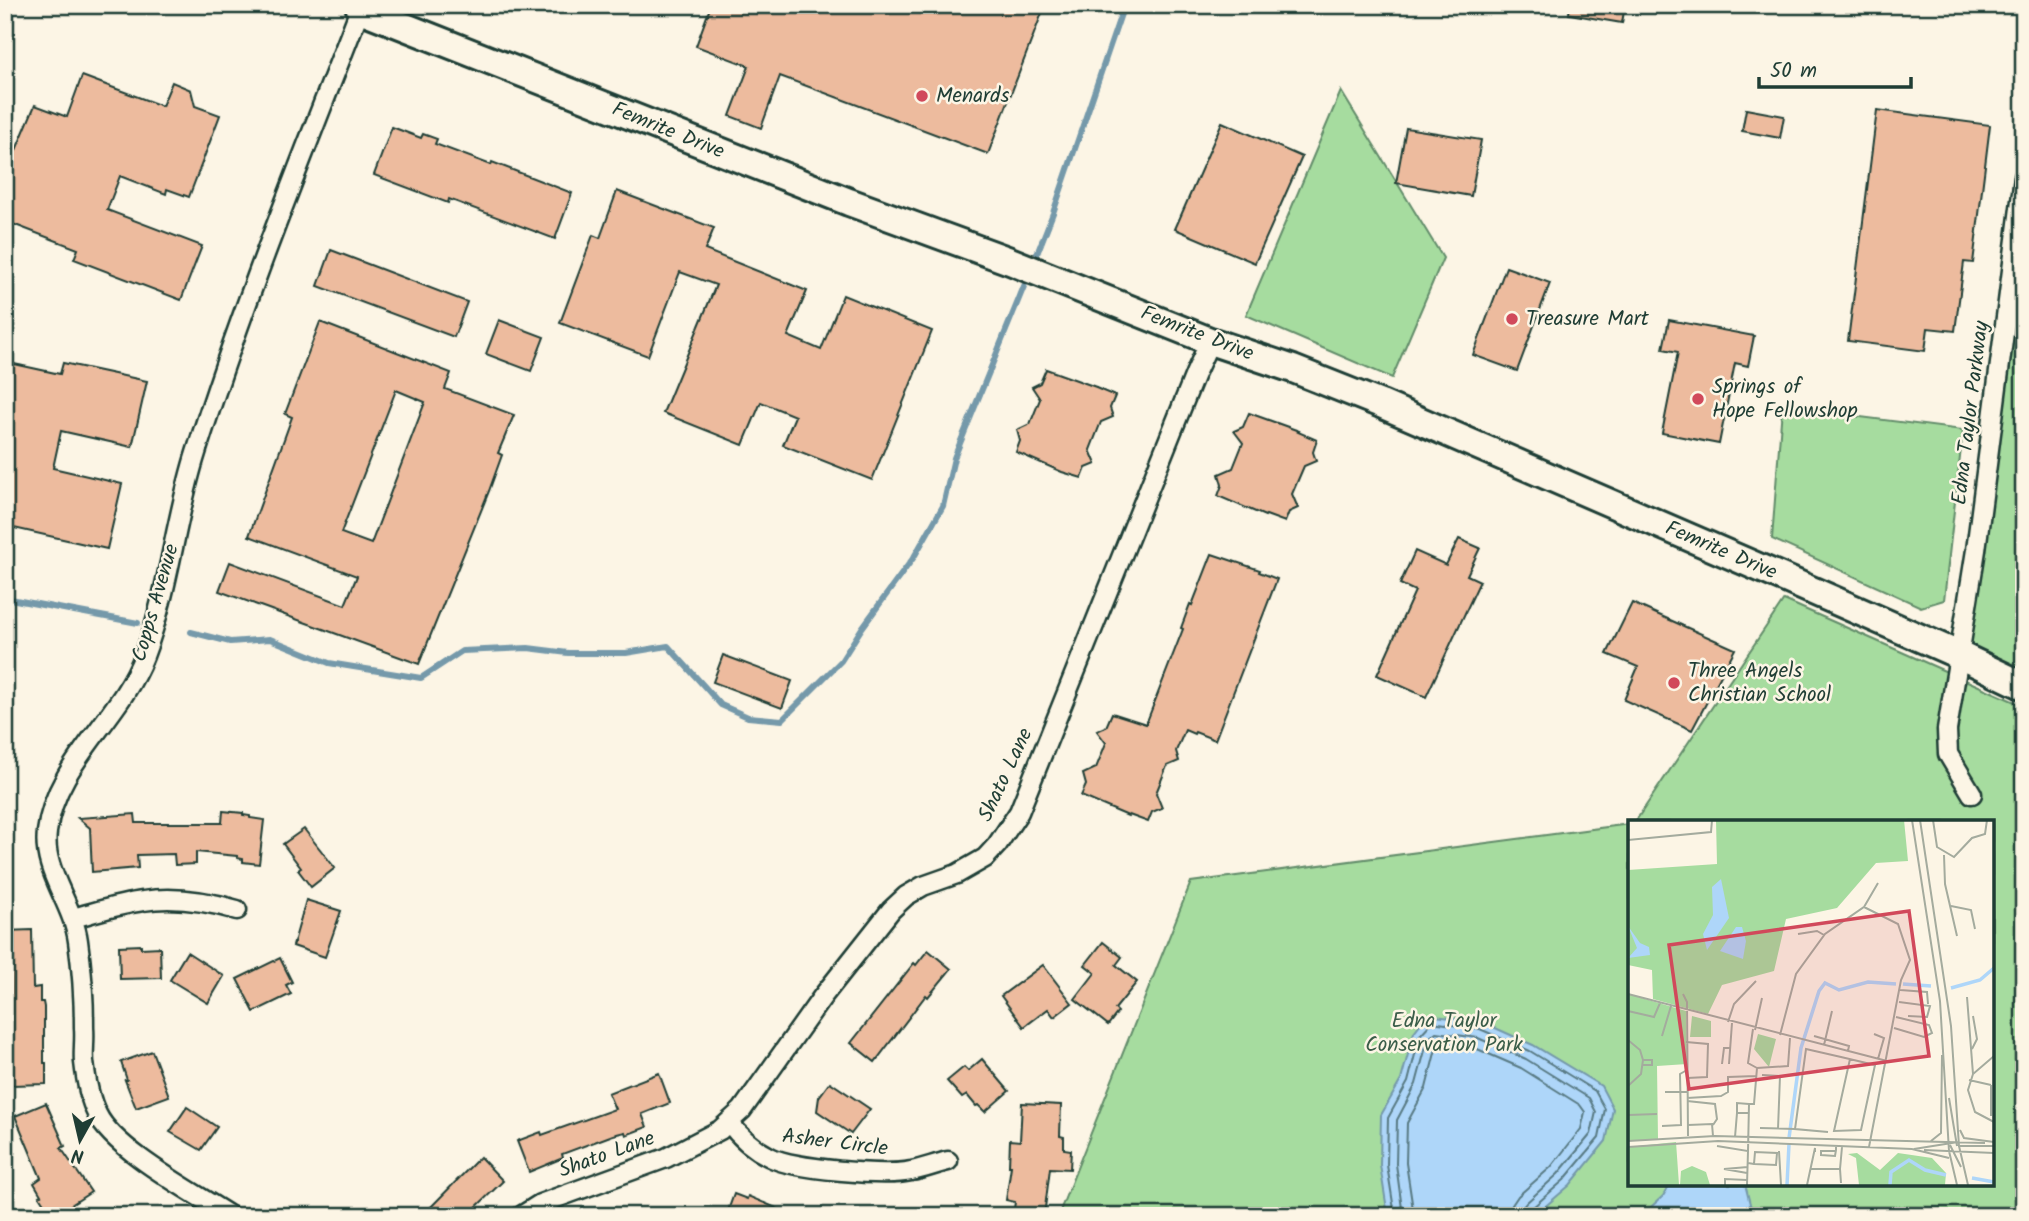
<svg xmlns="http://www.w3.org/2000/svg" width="2029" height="1221" font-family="Kalam,sans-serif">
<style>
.green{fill:#a6dc9f;stroke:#628c6a;stroke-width:2}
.water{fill:#aed6f9;stroke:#7599aa;stroke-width:2}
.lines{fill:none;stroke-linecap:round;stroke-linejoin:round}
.shore{stroke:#587a83;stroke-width:2}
.stream{stroke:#7599aa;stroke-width:6}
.building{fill:#edbb9e;stroke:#1f3d34;stroke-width:2;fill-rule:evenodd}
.street-casing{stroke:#1f3d34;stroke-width:23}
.secondary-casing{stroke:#1f3d34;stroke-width:32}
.street{stroke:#fcf5e5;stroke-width:18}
.secondary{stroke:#fcf5e5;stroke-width:26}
.poi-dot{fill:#d1495b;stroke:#fcf5e5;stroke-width:2.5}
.labels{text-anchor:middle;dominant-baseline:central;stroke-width:5;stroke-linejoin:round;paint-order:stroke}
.poi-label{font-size:21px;fill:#1f3d34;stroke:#fcf5e5;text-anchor:start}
.street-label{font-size:21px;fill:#1f3d34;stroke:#fcf5e5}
.park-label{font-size:21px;fill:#3a5d49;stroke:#fcf5e5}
.inset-river{fill:none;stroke:#aed6f9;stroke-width:3.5}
.inset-road{fill:none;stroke:#a4ab9e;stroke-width:2}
.view{fill:#d1495b;fill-opacity:0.15;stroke:#d1495b;stroke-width:3.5}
.inset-edge{fill:none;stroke:#1f3d34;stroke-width:3.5}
</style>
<rect width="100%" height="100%" fill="#fcf5e5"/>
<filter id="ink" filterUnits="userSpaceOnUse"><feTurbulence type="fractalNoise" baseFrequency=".0143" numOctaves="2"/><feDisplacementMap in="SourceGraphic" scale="14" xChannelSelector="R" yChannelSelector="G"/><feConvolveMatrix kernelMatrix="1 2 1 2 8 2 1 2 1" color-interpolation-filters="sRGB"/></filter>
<g filter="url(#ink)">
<g class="green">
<path d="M1341,91L1443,258L1392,378L1246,315Z"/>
<path d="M2024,212V686L1959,655Z"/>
<path d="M1782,407L1963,430L1944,600L1921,607L1772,539Z"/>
<path d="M1784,600L2024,706V1216H1058L1191,882L1630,824V1184H1992V822H1635Z"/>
</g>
<g class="water">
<path d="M1427,1015L1482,1022L1533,1045L1601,1086L1613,1109L1606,1141L1570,1185L1534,1216H1388L1380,1165L1381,1115L1401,1080L1414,1032Z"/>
<path d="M1670,1184H1745L1753,1216H1641L1663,1196Z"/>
</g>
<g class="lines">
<g class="shore">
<path d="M1395,1216L1387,1165L1388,1118L1408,1082L1420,1035L1432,1022L1480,1029L1530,1051L1595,1091L1605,1109L1599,1138L1564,1180L1532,1208L1530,1216"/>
<path d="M1403,1216L1396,1164L1397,1120L1416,1084L1428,1039L1436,1032L1478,1038L1526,1059L1589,1098L1596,1112L1591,1134L1558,1174L1526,1203L1522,1208L1521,1216"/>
<path d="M1414,1216L1406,1163L1407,1123L1426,1088L1437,1045L1441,1043L1475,1048L1521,1068L1580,1105L1585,1112L1581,1129L1551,1167L1518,1196L1512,1205L1511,1216"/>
</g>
<g class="stream">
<path d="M1033,264L1053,213L1124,5"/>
<path d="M5,598L138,623"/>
<path d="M191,632L230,642L270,639L329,663L421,678L462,651L528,648L568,653H626L668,646L721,705L748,717L782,720L841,661L862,628L914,557L943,506L954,458L1029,274"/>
</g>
</g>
<g class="building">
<path d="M711,5H1045L988,154L780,76L761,128L730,116L749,66L696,46Z"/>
<path d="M1570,5H1625L1622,23L1569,14Z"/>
<path d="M82,76L162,106L172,82L191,90L195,106L220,115L189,197L167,189L166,194L120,176L107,210L202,246L181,300L74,259L78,249L5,221V176L35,105L67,117Z"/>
<path d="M1746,109L1784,116L1780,138L1742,131Z"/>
<path d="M1877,110L1990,125L1973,263L1964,262L1955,331L1928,328L1925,351L1848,341Z"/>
<path d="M1222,122L1302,157L1255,263L1175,229Z"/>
<path d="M392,127L421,138L423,134L437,139L435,144L491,165L492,162L572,193L555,239L449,199L448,203L374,175Z"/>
<path d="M1406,128L1481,140L1471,196L1396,183Z"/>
<path d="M617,191L714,228L705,250L807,291L788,336L821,350L843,295L932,331L872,480L783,445L795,416L761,402L743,445L663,413L716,285L680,272L648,356L560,323L593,235L600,238Z"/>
<path d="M331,250L467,302L454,337L318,286Z"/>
<path d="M1506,267L1550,283L1517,371L1473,355Z"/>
<path d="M499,320L544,337L531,371L486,354Z"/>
<path d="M1669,320L1754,336L1748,366L1735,363L1719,444L1662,433L1678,352L1663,349Z"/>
<path d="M320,322L451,373L445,389L514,415L498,453L502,455L489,491L419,664L219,591L230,562L345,605L357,576L249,536L292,417L285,414ZM396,390L425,402L371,544L341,533Z"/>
<path d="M5,362L60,374L63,363L147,381L132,447L61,431L53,468L122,484L107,549L5,526Z"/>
<path d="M1046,369L1096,387V388L1115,396L1110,408L1113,417L1101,422L1090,450L1096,464L1086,468L1082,478L1062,472L1016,452L1020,441L1017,430L1030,424L1040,399L1032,387L1040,383Z"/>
<path d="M1249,413L1299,431L1298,432L1317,440L1313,452L1316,461L1304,466L1292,494L1298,508L1289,512L1285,522L1266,515L1265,516L1218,496L1222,485L1219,474L1233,468L1243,443L1234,431L1243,427Z"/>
<path d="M1459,539L1480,548L1467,575L1480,581L1426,697L1377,675L1415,591L1400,584L1415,551L1446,565Z"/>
<path d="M1212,554L1260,570L1259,572L1277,579L1215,740L1195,732L1194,734L1185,730L1176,751L1179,761L1167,766L1156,793L1162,808L1152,812L1148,822L1129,815L1128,816L1081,796L1086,785L1083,774L1096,768L1106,743L1097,731L1106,727L1112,713L1146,724L1183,629L1181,628L1190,604L1192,605Z"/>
<path d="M1632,603L1735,649L1692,730L1624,700L1638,667L1607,654Z"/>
<path d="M723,655L792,681L782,708L713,682Z"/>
<path d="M223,811L243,813V815L250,816V818L264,820L259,864L243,862V859L237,858V856L196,852V864L175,865L174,854L137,855L138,868L92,872L90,828L78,818L135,814L136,823H222Z"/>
<path d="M304,829L335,868L311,887L298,870L301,868L283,844Z"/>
<path d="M306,900L341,911L325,957L293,946Z"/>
<path d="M32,930L33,988L40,987V1002H43L44,1007V1063H46V1084L12,1085L11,955H5V931Z"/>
<path d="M1103,942L1122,957L1116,965L1137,982L1115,1009L1118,1012L1108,1025L1075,999L1095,973L1085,965Z"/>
<path d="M141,945V948L160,947L161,978L120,979L119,946Z"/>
<path d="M928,950L951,969L928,997L926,995L875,1062L851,1043L914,963L916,965Z"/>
<path d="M187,952L224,976L208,1003L170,980Z"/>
<path d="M280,958L292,982L286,985L291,994L254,1012L237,979Z"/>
<path d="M1043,965L1072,1003L1054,1017L1048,1009L1024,1027L1001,996Z"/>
<path d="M152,1051L169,1096L136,1108L125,1080H127L121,1062Z"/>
<path d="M982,1059L1009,1091L985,1112L978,1105L976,1106L967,1095L962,1098L947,1081L964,1067L968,1071Z"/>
<path d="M659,1073L670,1103L642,1114L647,1127L626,1135L625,1132L613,1135L562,1154L563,1158L529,1172L517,1141L541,1132L542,1135L615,1109L608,1093Z"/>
<path d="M830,1082L870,1109L851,1134L817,1111L819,1097Z"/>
<path d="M46,1103L65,1146L61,1148L91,1192L54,1216H52L39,1196L41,1195L34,1183L41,1178L15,1116Z"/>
<path d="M1022,1103L1061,1105L1060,1136L1064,1137V1149L1071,1150L1070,1169L1050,1168L1044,1216H1013L1015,1202L1006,1200L1011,1166H1009L1010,1140L1020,1141Z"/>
<path d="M187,1107L217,1127L201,1150L170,1132Z"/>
<path d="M480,1157L503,1181L467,1216H422Z"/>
<path d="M734,1194L747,1199L748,1196L795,1216H726Z"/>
</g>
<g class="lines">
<defs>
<g id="street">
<path d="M1972,794L1948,754L1947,730L1976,550L2024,177"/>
<path d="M73,918C96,912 120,904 143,901C175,896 206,901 237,910"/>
<path d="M729,1122C739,1136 754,1149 770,1157C792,1169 886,1177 911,1171C923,1169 935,1164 948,1161"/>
<path d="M230,1216C195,1193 114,1150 97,1114C89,1098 86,1080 84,1062C83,1051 85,1040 84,1028C84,1000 82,969 78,941C73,903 42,871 47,832C55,763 120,719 144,656C169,591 175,519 196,453C243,303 303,156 360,9"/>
<path d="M521,1216L540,1204L666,1158L720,1130L742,1110L823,996L891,910L906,896L923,886L957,874L985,858L997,845L1019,812L1195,374L1210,341"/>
</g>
<path id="secondary" d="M361,5L360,9L849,202L1010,261L1210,341L1293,369L1381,404L1795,583L1959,655L2024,686"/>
</defs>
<use href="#street" class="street-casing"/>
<use href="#secondary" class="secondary-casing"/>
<use href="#street" class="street"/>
<use href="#secondary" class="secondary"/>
</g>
</g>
<g class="poi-dot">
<circle cx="922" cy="96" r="7"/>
<circle cx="1512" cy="319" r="7"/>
<circle cx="1698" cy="399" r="7"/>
<circle cx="1674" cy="683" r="7"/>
</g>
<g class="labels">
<g class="poi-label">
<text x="936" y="96">Menards</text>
<text x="1526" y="319">Treasure Mart</text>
<text x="1712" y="387">Springs of<tspan x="1712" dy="24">Hope Fellowshop</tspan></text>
<text x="1688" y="671">Three Angels<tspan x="1688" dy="24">Christian School</tspan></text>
</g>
<g class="street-label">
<text transform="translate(668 131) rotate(22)">Femrite Drive</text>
<text transform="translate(1197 334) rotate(21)">Femrite Drive</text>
<text transform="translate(1971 413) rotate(-83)">Edna Taylor Parkway</text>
<text transform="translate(1721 551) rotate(23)">Femrite Drive</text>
<text transform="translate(156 603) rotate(-74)">Copps Avenue</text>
<text transform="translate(1006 775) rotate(-65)">Shato Lane</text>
<text transform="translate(835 1143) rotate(7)">Asher Circle</text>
<text transform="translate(607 1155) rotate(-20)">Shato Lane</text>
</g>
<g class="park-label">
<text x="1444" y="1021">Edna Taylor<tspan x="1444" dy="24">Conservation Park</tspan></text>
</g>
</g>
<g transform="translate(1628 820)">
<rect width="366" height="366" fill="#fcf5e5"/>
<path d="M88,0H276L280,41L248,43L209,88L158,99L146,151L94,165L80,194L25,179L24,150L0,145V50L89,44ZM0,174L58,191L59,244L29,246L30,319L0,321ZM64,196L83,201V217H62ZM130,214L148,219L141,247L126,229ZM48,322L51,365H0V327ZM229,333L252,350L270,333L304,338L318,353L317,365H231L228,338L220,334ZM64,346L78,352L82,365H52L53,351Z" fill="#a6dc9f"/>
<path d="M93,59L101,98L79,130L75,114L85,95L84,67ZM0,106L12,123L21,127L22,135L0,138L9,128ZM108,107H114L118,121L115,139L92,131Z" fill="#aed6f9"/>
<path class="inset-river" d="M275,164L303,166M323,168L352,160L366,148M161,318L173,228L191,171L197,163L211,170L240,162L268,164M344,358L366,362M159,365L161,324M262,365L263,352L281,340L297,350L318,355"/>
<path class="inset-road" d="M284,0L312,181L321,331L329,365M292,0L323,206L331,326L340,365M305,0L309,27L326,37L344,18L357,14L359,0M0,20L83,12L84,0M316,35L317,64L329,116M323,86L343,90L347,109M236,87L250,63M170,114L189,111L196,115M272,170L299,172L300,184M0,174L259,241M55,174L59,182L60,316M339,177L345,254M271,182L302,186L299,197L280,196M0,191L26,197L32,183M100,202L106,184L128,161M266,208L296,217L304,213L301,205L268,197M125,209L120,243L129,248M127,210L134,178M246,214L256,218L250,239M152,215L168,154L197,114L236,87L270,104L282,140L273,160L241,327M34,216L43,186M186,216L221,226L220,231M0,220L12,230L15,240L13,254L0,266M58,222L80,224L79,257L59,258M196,225L204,191M344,229L349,219L345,196M366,236L345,254L340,270L347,292L366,302M94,244L96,228H102M101,244L104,203M15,245H24V240H15M134,255L152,256L150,309M341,260L363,265M37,272H59M59,278L93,276L100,272V257L128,256M321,278L329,326M59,281L87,284L89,299L85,305M109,293V283L121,284M0,295L29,294M363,296V265M60,305L84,304L85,316M34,306L53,305L52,254L59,250M132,308L167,309M332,310L336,318L366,322M200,312L167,309L178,229L213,237L247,245L233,310L206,311L222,239M107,317L109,293H121M0,321L87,316L357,323M303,321L313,313L314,235M322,325L333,347M89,326L120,331L119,365M330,326H366M0,327L90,321L284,329M284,329L321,338M286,329L330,322M296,330L366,333M120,331L121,284H126L129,248L160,246L162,218M151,331L153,365M208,331H193V335L207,336L208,330V326M120,343L126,344L148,345L149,333L127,332L126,344M183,349H212L213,363M212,349L214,327M119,353L96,349L120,347M97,365V359L119,360M179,365L187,328V332"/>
<path class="view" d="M281,91L301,236L61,269L41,125Z"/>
<rect width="366" height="366" class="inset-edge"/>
</g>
<rect width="2029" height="1221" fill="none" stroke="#fcf5e5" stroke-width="28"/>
<rect x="14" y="14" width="2001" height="1193" fill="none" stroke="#1f3d34" stroke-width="2.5" filter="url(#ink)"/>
<g transform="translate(80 1140) rotate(188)" stroke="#fcf5e5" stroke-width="5" paint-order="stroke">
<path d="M0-5L12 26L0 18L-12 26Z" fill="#1f3d34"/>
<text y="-10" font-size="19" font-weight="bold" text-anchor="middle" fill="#1f3d34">N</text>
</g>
<path d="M1759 77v10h152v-10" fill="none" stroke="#1f3d34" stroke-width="3.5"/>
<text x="1770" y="77" font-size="21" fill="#1f3d34" stroke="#fcf5e5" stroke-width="5" paint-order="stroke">50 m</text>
</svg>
